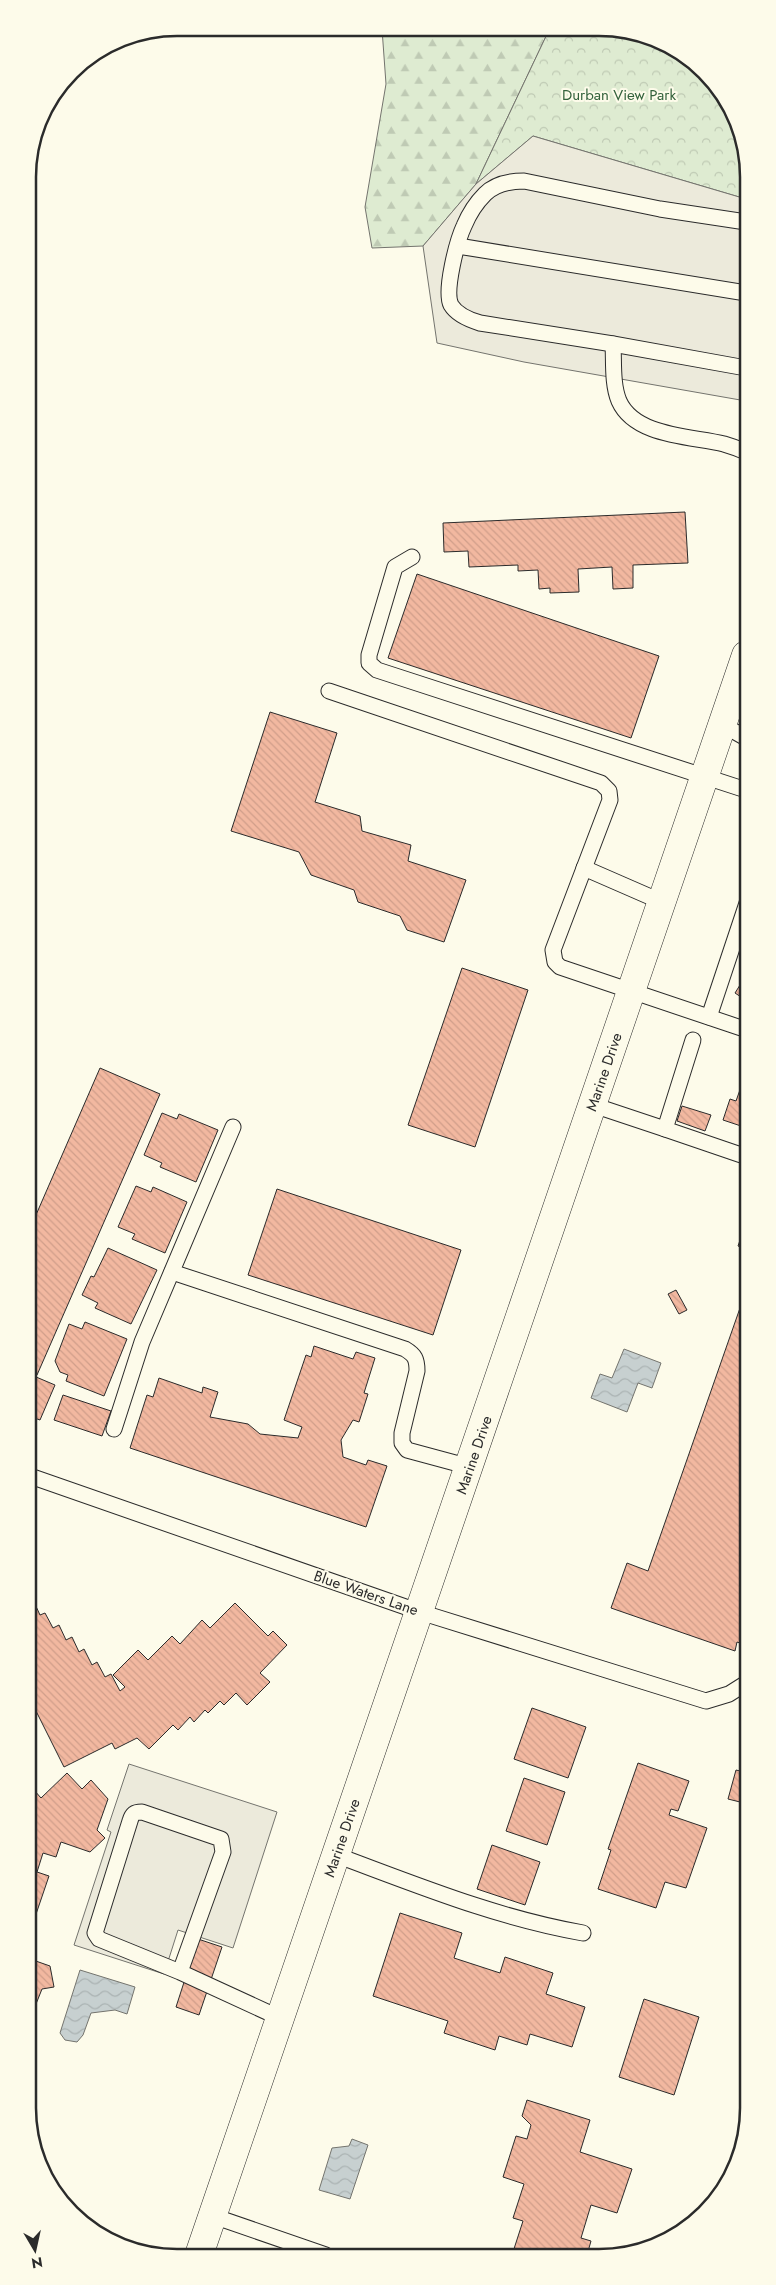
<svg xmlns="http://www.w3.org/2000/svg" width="776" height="2285" font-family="Jost,sans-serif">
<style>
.forest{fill:url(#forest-firs);stroke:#74746e}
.park{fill:url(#park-crowns);stroke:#74746e}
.parking{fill:#eceadb;stroke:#74746e}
.water{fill:url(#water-waves);stroke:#74746e}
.building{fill:url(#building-back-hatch);stroke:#2b2b2b}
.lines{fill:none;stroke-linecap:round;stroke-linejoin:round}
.service-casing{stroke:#2b2b2b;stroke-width:17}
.minor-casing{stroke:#2b2b2b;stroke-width:29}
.service{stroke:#fdfbea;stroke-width:15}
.minor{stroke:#fdfbea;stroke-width:28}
.labels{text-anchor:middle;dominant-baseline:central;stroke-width:4;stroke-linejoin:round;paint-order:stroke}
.park-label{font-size:15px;fill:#34623c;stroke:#fdfbea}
.street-label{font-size:15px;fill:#2b2b2b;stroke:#fdfbea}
.rim{fill:none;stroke:#2b2b2b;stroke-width:2.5}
</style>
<defs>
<pattern id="forest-firs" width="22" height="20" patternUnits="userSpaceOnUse" patternTransform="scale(1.25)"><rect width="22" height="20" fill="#deebd1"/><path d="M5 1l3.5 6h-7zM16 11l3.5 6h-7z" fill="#bfcab4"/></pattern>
<pattern id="park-crowns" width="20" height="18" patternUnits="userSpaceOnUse" patternTransform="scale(1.25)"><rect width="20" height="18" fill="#deebd1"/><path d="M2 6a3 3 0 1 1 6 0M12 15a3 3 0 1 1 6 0" fill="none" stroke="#bfcab4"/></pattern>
<pattern id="water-waves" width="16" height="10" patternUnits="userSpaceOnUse" patternTransform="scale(1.25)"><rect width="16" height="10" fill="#c7d0d0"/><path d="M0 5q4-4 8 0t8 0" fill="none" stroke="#abb3b3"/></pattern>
<pattern id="building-back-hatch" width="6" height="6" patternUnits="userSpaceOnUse" patternTransform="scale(1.25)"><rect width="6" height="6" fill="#f2b8a0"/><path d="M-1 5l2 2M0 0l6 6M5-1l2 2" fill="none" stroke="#d09e8a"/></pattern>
</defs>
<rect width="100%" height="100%" fill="#fdfbea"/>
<path class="forest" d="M382,29L549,30L476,184L423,246L372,248L365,207L386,84Z"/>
<path class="park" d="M549,30H628L674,47L705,71L733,111L746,148V199L533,136L476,184Z"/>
<g class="parking">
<path d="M533,136L746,199V401L524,362L437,343L423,246L476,184Z"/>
<path d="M129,1764L277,1812L233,1948L178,1930L164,1974L74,1945L111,1832L107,1830Z"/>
</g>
<g class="water">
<path d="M624,1349L661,1363L652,1388L638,1383L627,1412L591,1398L600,1374L612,1378Z"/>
<path d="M80,1970L135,1987L127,2014L115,2010L91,2013L83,2035L77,2042L65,2040L60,2033Z"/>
<path d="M352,2139L368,2145L350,2199L319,2190L332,2148L349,2146Z"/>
</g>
<g class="building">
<path d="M685,512L688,563L633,565V588L613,589L612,567L578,569L579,592L550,593V588L539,589L538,570L518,571V565L469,567L468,551L444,552L443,523Z"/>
<path d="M417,574L659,656L631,738L388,658Z"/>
<path d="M270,712L337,733L315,802L360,816L362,831L411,845L408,861L466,880L444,942L407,930L400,916L358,902L354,890L311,875L299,852L231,831Z"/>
<path d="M462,968L528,990L475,1147L408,1125Z"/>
<path d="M745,977H747V1001L735,993Z"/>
<path d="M100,1068L160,1094L37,1375L29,1372V1231Z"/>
<path d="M747,1070V1128L723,1120L730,1099L736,1101Z"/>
<path d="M682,1106L711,1115L705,1131L677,1121Z"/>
<path d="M162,1113L177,1119L179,1114L218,1130L196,1182L160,1167L162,1163L144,1155Z"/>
<path d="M136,1186L151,1192L153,1187L187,1202L165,1253L132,1239L135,1234L118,1227Z"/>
<path d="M277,1189L461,1250L433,1335L248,1275Z"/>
<path d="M747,1220V1250L738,1246Z"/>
<path d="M108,1248L157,1270L131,1324L95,1308L98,1303L82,1295L91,1276L94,1277Z"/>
<path d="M747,1288L748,1646L737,1642L735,1651L611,1608L627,1563L648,1571Z"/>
<path d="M676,1290L687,1310L679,1314L668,1294Z"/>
<path d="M85,1322L127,1339L104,1396L66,1381L68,1375L60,1372L55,1361L69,1324L82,1329Z"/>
<path d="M314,1346L353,1359L356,1352L375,1358L364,1393L368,1394L359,1422L353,1420L341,1440L343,1457L366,1465L368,1460L387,1466L366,1527L130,1448L147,1395L153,1397L159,1378L202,1393L203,1387L218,1392L210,1417L248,1424L260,1434L298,1438L302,1427L284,1420L306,1355L311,1357Z"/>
<path d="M29,1374L55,1385L40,1420L29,1416Z"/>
<path d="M63,1395L111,1411L102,1436L54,1420Z"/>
<path d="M34,1602L40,1615L45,1613L53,1628L59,1625L66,1640L72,1637L79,1652L84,1649L92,1665L97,1662L105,1677L111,1674L120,1691L125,1687L113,1675L138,1650L148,1660L172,1636L180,1644L202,1620L210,1628L235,1603L268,1636L273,1631L287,1645L260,1673L270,1682L247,1705L236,1693L224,1705L220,1701L208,1713L205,1710L194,1722L190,1717L178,1730L173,1725L149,1749L137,1738L115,1749L112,1743L64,1767L35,1709L30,1711V1604Z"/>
<path d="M532,1708L586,1727L568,1778L514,1759Z"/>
<path d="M638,1763L689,1781L678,1811L671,1809L669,1815L707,1828L686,1888L665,1882L656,1908L598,1889L611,1850L608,1849Z"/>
<path d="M736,1770L748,1773V1804L728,1799Z"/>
<path d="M67,1773L82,1789L91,1780L108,1799L97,1830L105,1838L90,1852L61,1842L56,1857L43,1853L37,1872L49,1876L33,1923L30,1922V1793L34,1790L41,1798Z"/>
<path d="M524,1778L565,1792L547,1845L506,1831Z"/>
<path d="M492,1845L540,1862L525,1905L477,1889Z"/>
<path d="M400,1913L462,1933L454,1958L500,1973L505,1957L553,1973L546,1994L585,2007L572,2047L530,2034L527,2045L499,2036L495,2050L444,2033L448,2021L373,1996Z"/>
<path d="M198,1939L222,1947L199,2015L176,2007Z"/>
<path d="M30,1959L50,1966L54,1987L42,1989L30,2019Z"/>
<path d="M644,1999L699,2017L674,2095L619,2077Z"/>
<path d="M527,2100L590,2120L580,2152L632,2169L617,2213L591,2205L581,2238L591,2241L587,2255H512L523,2221L513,2218L524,2184L503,2177L516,2136L527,2139L531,2125L522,2116Z"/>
</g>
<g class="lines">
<defs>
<g id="service">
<path d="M746,222L660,209L524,181C510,181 496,183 485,194C476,203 469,214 464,226C457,241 444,291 451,305C457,315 470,320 480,323L613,344L746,368"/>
<path d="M458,246L746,293"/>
<path d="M613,344C614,362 612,384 619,401C635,437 692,436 724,444C731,446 739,449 746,452"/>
<path d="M412,557L395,567L369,655V663L377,670L746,790"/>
<path d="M329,691L601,783L609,791L610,800L553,950L555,962L560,967L747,1030"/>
<path d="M723,725L746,738"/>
<path d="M584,868L662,902"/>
<path d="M709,1017L747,903"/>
<path d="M693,1040L665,1129L747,1157"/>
<path d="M593,1105L665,1129"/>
<path d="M172,1272L405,1349C415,1355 417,1359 417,1371L402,1433V1443L407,1450L470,1467"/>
<path d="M114,1429L142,1342L233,1127"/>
<path d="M30,1476L420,1612L706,1701L729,1694L748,1682"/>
<path d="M336,1855C417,1885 497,1918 583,1933"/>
<path d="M180,1972L223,1852L221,1839L142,1812C134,1812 132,1814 130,1821L95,1933L99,1939L180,1972L280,2018"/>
<path d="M213,2216L326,2255"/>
</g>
<path id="minor" d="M199,2255L746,655"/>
</defs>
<use href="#service" class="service-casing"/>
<use href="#minor" class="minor-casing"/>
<use href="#service" class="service"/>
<use href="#minor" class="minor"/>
</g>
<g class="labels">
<g class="park-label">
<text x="619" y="95">Durban View Park</text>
</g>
<g class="street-label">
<text transform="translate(604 1072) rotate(-71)">Marine Drive</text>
<text transform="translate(474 1455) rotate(-71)">Marine Drive</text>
<text transform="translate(366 1593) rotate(19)">Blue Waters Lane</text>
<text transform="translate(342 1838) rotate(-71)">Marine Drive</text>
</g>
</g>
<path d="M0 0H776V2285H0ZM177 36H599A141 141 0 0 1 740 177V2108A141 141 0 0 1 599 2249H177A141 141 0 0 1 36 2108V177A141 141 0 0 1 177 36Z" fill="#fdfbea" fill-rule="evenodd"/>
<path class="rim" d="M177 36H599A141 141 0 0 1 740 177V2108A141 141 0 0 1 599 2249H177A141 141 0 0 1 36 2108V177A141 141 0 0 1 177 36Z"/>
<g transform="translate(35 2250) rotate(171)" stroke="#fdfbea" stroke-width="4" paint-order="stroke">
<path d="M0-4L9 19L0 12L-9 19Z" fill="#2b2b2b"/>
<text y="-8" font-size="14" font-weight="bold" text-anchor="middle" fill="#2b2b2b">N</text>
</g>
</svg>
